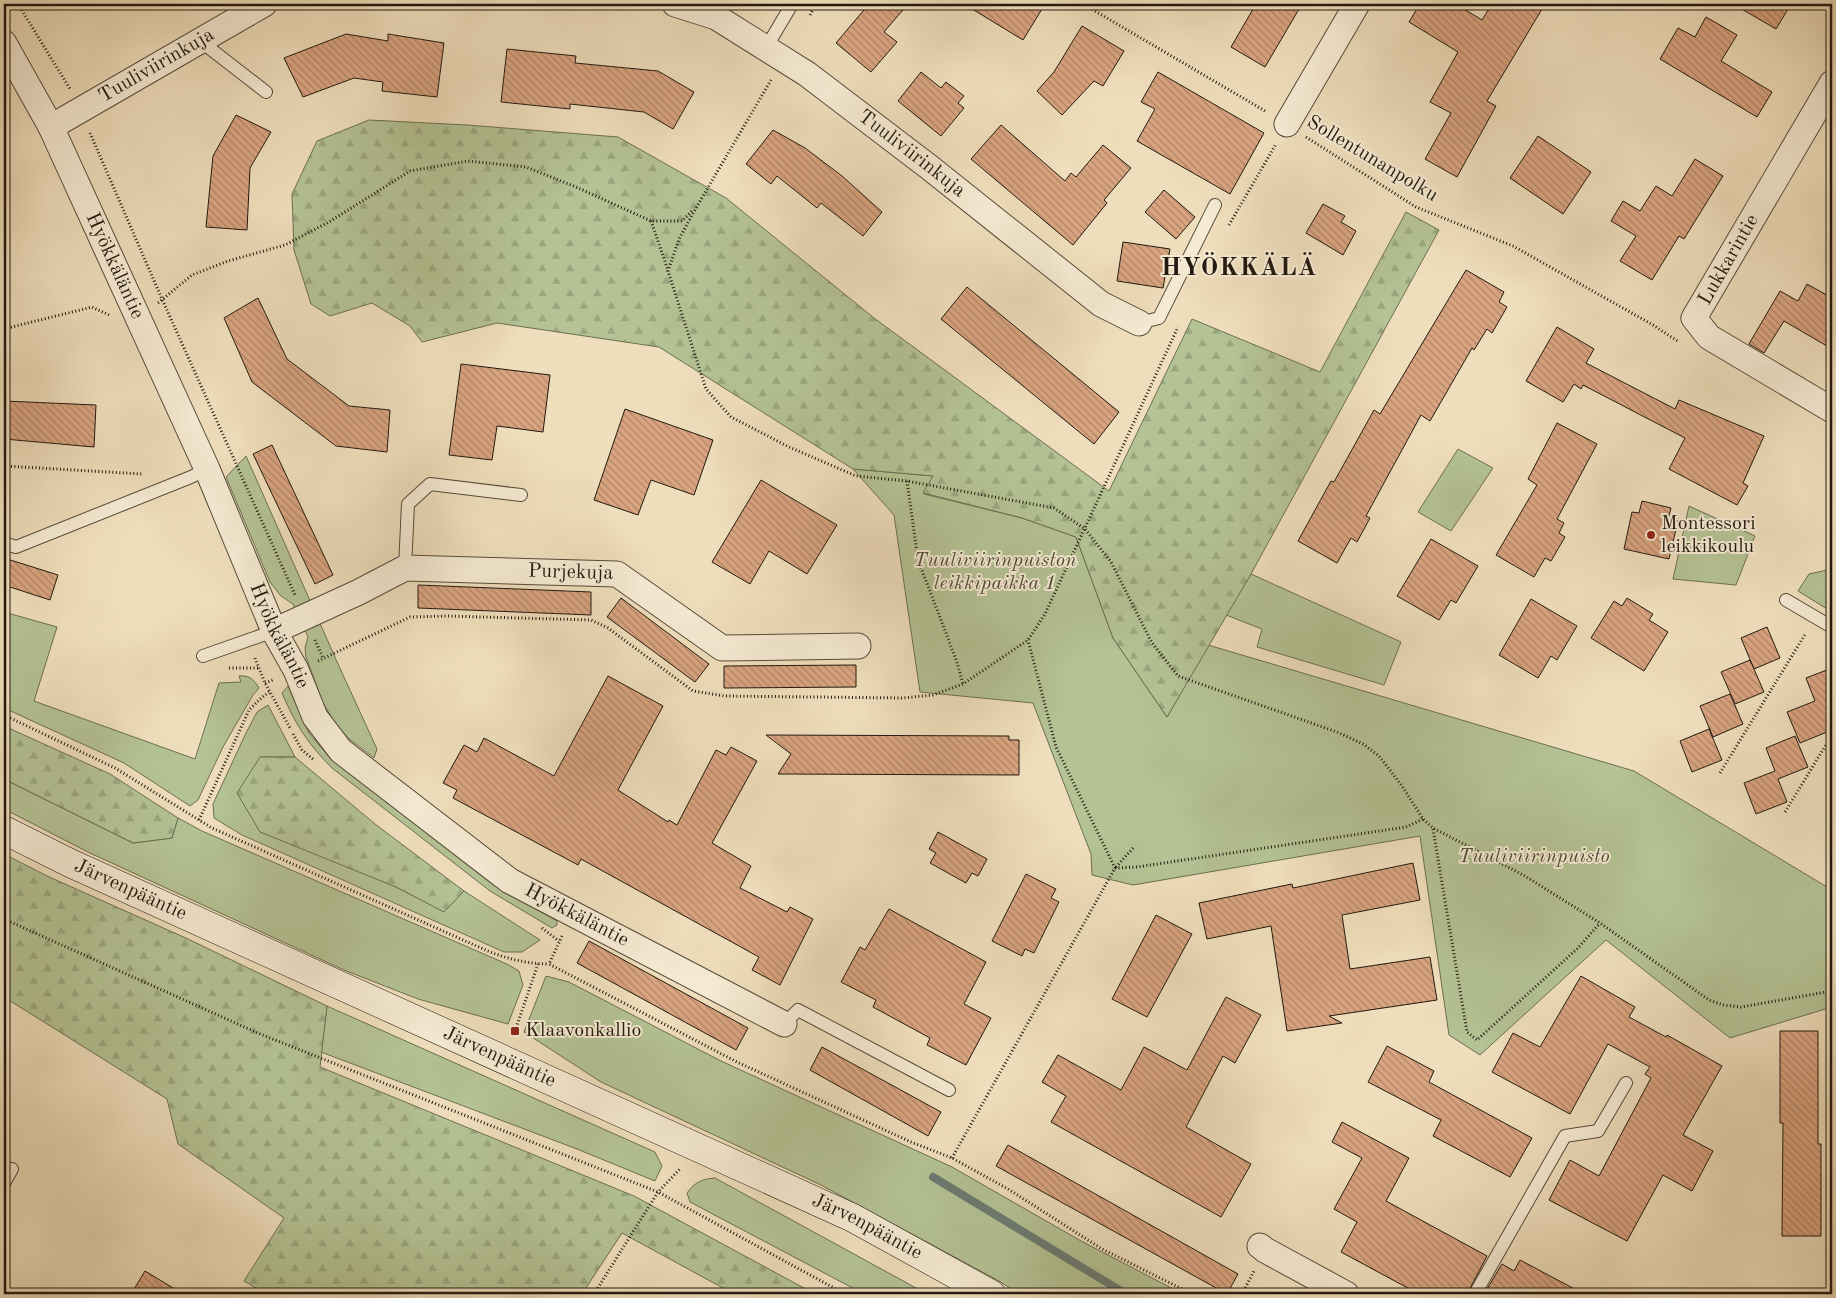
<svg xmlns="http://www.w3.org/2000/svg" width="1836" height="1298" font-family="'Old Standard TT',serif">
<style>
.green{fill:#b4c294;stroke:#6b6e52}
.forest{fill:url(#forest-firs);stroke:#6b6e52}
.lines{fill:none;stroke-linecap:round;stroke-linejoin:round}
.stream{stroke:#6a7b71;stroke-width:8}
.building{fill:url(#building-back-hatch);stroke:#22190f}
.lane-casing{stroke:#554a3a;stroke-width:14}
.street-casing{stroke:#554a3a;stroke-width:27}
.secondary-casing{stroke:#22190f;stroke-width:29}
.path{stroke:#22190f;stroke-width:3;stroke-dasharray:1 2.5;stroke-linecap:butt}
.lane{stroke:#f5ead3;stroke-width:12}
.street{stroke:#f5ead3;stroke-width:25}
.secondary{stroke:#f5ead3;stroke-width:28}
.poi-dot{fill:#8f2418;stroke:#f5ead3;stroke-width:2}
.labels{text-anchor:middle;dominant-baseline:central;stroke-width:4;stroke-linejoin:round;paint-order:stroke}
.street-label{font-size:20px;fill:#22190f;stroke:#f5ead3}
.poi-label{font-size:20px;fill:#22190f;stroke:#f5ead3;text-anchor:start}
.park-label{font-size:20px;font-style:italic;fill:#4e4c37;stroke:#f5ead3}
.district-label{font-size:25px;font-weight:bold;letter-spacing:1px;fill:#22190f;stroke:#f5ead3}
</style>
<defs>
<pattern id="forest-firs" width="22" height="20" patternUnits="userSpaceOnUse" patternTransform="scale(1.25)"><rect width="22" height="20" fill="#b4c294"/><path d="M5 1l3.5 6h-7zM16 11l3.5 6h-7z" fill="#9aa67e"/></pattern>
<pattern id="building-back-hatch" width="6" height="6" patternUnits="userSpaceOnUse" patternTransform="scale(1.25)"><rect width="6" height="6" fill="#d9a480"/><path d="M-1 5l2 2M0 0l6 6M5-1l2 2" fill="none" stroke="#b08567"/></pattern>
</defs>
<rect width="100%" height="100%" fill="#efdebc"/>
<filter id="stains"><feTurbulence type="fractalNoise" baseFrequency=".004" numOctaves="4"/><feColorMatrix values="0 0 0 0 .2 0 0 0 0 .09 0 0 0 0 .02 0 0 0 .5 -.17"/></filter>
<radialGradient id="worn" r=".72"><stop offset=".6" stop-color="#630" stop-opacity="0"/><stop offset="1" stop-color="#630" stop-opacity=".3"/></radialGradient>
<g class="green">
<path d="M1458,449L1493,468L1451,531L1418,512Z"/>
<path d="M246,456L338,664L377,749L374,758L348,738L335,723L323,703L306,657L305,648L308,637L293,604L281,596L270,582L226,477Z"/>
<path d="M853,469L934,476L924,494L1022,518L1076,537L1113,638L1167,717L1208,645L1634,771L1832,890V1007L1730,1038L1606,940L1480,1055L1449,1035L1420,836L1133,885L1092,875L1091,854L1033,703L920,692L894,515Z"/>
<path d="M1689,506L1755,536L1736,585L1673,579Z"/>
<path d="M1832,569V612L1798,591L1809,574Z"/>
<path d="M1251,574L1401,642L1384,685L1257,647L1262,629L1226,615Z"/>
<path d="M4,612L57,627L34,701L195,759L219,683L241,682L239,676C250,675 254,680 259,688L253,695L223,747L198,800L190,806L124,763L4,708Z"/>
<path d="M288,686L309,733L330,758L492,884L557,921V925L552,928L490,891L332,768C308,744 295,724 282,693Z"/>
<path d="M268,705L295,757H260L396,887L444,911L464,891L540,940L522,952H504L242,835L214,818L213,804L245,735L257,712Z"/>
<path d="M4,779L133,843L172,838L178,818L202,831L509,965L519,971L523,985L508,1024L418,999L344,970L90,853L4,809Z"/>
<path d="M546,976L569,982L721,1061L952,1167L1081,1241L1183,1294H1019L999,1281L821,1185L601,1082L524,1032Z"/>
<path d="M327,1006L655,1152L662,1166L655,1181L577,1149L321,1052Z"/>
<path d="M715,1178L927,1294H864L690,1202L687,1193C695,1182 702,1179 715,1178Z"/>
</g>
<g class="forest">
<path d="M369,120L467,125L618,137L726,198L874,318L1109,491L1192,319L1320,372L1406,212L1439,230L1251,574L1167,717L1113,638L1076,537L1022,518L923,493L933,476L853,469L659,347L497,323L422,342L410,326L372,303L330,316L311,304L294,250L292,194L317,141Z"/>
<path d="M4,726L110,774L178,818L172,838L133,843L4,779Z"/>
<path d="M260,757H295L375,824L464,891L444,912L396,887L260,832L237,793Z"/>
<path d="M4,854L47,876L188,939L327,1006L320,1067L634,1196L815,1294H734L622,1233L582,1294H266L244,1281L284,1218L178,1144L167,1099L4,997Z"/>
</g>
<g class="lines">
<path class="stream" d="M933,1177L1126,1294"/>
</g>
<g class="building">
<path d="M869,4H908L884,32L897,42L871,72L836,43Z"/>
<path d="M964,4H1045L1023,40Z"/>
<path d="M1256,4H1302L1265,67L1231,47Z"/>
<path d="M1420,4H1456L1482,20L1492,4H1545L1487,101L1496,106L1457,177L1425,159L1451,113L1430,102L1458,52L1409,22Z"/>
<path d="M1733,4H1791L1776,29Z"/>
<path d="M1706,17L1737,35L1721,61L1772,92L1757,117L1660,59L1678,28L1695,37Z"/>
<path d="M1082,26L1124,51L1103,86L1094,81L1062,115L1037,91L1054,72Z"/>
<path d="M346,34L388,41V34L444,43L437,97L382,91L383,82L354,78L303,97L284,58Z"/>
<path d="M507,49L576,56L575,63L658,71L694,92L673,129L644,112L570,104V109L501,102Z"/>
<path d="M921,72L941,88L946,82L964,96L958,103L964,108L941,136L898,101Z"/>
<path d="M1158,72L1264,133L1230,194L1137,141L1155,109L1141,102Z"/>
<path d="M236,115L271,132L250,168L247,230L206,227L213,156Z"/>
<path d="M1001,125L1065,181L1071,173L1076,177L1103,145L1131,168L1104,200L1107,203L1073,245L971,159Z"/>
<path d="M773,130L805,148L842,176L882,212L863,236L821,203L817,208L777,176L771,184L746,164Z"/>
<path d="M1538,136L1591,172L1563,214L1510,178Z"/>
<path d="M1695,159L1723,176L1684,239L1679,236L1652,280L1620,261L1636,236L1611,221L1623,201L1640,211L1656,186L1672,196Z"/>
<path d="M1164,190L1195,217L1176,239L1145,212Z"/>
<path d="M1323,204L1345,216L1341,222L1356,231L1343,255L1306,233Z"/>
<path d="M1123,242L1170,249L1163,288L1117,281Z"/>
<path d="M1466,270L1504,292L1499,302L1507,307L1492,333L1487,329L1474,350L1472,348L1430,421L1421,415L1366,516L1370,518L1357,542L1351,538L1337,563L1298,541L1331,481L1334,482L1374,410L1380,414Z"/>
<path d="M1807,284L1832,298V349L1784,321L1764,353L1749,344L1780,291L1798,301Z"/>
<path d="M967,287L1119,412L1094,444L941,319Z"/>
<path d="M258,298L287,359L349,406L390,410L387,452L336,446L252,382L224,318Z"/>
<path d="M1557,327L1594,349L1586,363L1675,409L1679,400L1764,436L1743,483L1748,486L1737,505L1669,469L1685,438L1583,385L1581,389L1574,384L1563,402L1526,381Z"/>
<path d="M461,364L550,375L543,432L497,426L492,460L449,455Z"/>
<path d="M4,401L96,405L94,447L4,439Z"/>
<path d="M625,409L713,440L694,495L651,480L638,515L594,500Z"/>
<path d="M1557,423L1597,444L1557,519L1564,523L1559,533L1565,537L1551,561L1545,558L1534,577L1496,555L1537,485L1528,479Z"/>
<path d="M272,445L333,575L315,584L253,454Z"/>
<path d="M761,480L837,525L807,574L769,551L750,584L712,562Z"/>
<path d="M1642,501L1671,508L1668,519L1678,521L1669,559L1624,549L1632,512L1639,513Z"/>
<path d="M1431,539L1478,566L1456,603L1451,600L1439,620L1397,596Z"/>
<path d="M4,558L58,575L50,600L4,585Z"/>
<path d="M418,585L591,592V615L418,608Z"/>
<path d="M621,598L709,664L695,682L607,617Z"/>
<path d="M1627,598L1653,614L1649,620L1668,632L1644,671L1591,638L1614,601L1622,606Z"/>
<path d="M1531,599L1577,626L1557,660L1551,656L1538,678L1499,655Z"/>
<path d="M1767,627L1780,658L1754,669L1741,638Z"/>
<path d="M1750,660L1764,692L1735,704L1721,672Z"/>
<path d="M856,665V687L724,688V666Z"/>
<path d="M1832,668V741L1827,732L1800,743L1787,712L1815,701L1806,678Z"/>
<path d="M608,676L663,706L618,790L668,822L669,820L677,825L716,750L726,755L731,747L757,761L712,843L751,866L740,888L787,912L790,907L813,919L780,985L752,970L759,957L581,859L578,865L453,798L457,790L443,783L464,745L477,752L484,738L554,776Z"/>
<path d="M1730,694L1743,724L1713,737L1700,706Z"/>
<path d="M1709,729L1722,760L1692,772L1680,741Z"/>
<path d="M766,735L1009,736V740H1019V775L778,774L791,754Z"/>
<path d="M1795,736L1808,767L1778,779L1787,802L1756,814L1744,783L1775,771L1766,748Z"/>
<path d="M938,832L987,859L978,876L972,873L966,883L930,863L936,853L929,849Z"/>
<path d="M1413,863L1420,900L1342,915L1350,969L1430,957L1437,1000L1329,1016L1342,1023L1287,1031L1271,926L1207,939L1199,903L1292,884L1293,888Z"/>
<path d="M1026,874L1056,889L1051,898L1059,902L1034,953L1025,949L1022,956L992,941Z"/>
<path d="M889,909L986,962L964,1004L991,1018L966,1065L927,1045L930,1038L873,1007L876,1000L841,982L860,947L865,950Z"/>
<path d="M1156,915L1192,934L1147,1017L1112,999Z"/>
<path d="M589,941L748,1028L736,1050L577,963Z"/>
<path d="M1581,976L1635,1007L1629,1017L1666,1037L1667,1035L1722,1066L1683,1135L1713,1151L1692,1191L1663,1175L1627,1241L1549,1200L1570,1160L1599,1176L1651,1078L1645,1074L1650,1067L1608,1044L1570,1114L1492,1072L1513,1033L1540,1047Z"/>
<path d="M1226,997L1261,1015L1235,1063L1223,1056L1186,1127L1251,1164L1221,1217L1051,1122L1066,1096L1042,1082L1058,1055L1121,1090L1144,1047L1187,1070Z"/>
<path d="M1780,1031H1818V1144H1821V1236H1782L1783,1123H1780Z"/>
<path d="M1387,1046L1434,1071L1429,1082L1532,1138L1510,1177L1433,1136L1441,1120L1368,1082Z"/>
<path d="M822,1047L941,1112L928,1136L810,1070Z"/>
<path d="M1342,1122L1409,1158L1386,1201L1487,1256L1467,1294H1419L1341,1252L1357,1222L1334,1209L1362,1158L1332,1142Z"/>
<path d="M1008,1145L1238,1274L1227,1294L996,1166Z"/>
<path d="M1520,1260L1584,1294H1484L1502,1264L1514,1271Z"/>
<path d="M145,1271L183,1294H131Z"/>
</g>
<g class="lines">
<defs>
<g id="lane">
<path d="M199,40L266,92"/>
<path d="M766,48L792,4"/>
<path d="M1139,323L1159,318L1215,205"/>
<path d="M4,543L16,547L191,477L207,469"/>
<path d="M405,568L408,504L430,484L521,495"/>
<path d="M1786,600L1832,627"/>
<path d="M203,656L274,631"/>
<path d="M784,1024L798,1010L949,1090"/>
<path d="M4,1183L12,1169"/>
<path d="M1475,1294L1565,1136L1598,1131L1626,1083"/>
</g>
<g id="street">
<path id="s1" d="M675,4L716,17L807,74L929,167L1101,304L1139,323"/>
<path id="s2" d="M4,43L51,127L207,469L274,631L296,670L315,717L341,751L510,881L784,1024"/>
<path d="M1832,83L1694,318L1709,337L1832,410"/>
<path d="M1287,124L1357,4"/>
<path id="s3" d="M51,127L264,4"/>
<path id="s4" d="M274,631L359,592L405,568L617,574L722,648L858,646"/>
<path d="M1260,1246L1265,1250L1346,1294"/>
</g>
<g id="secondary">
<path id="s5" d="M4,830L70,863L853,1218L991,1294"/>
</g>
</defs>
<use href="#lane" class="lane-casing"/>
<use href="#street" class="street-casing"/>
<use href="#secondary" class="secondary-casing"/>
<g class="path">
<path d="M18,4L70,89"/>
<path d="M1083,4L1265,111"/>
<path d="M810,15L816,4"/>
<path d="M771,80L696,208L679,239L668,271L706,389L731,417L789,447L856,476L907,481L1054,508L1085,529L1111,562L1152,643L1178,676L1337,732L1363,744L1379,756L1402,786L1423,819L1433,828L1525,876L1600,923L1709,1000L1723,1005L1741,1007L1832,991"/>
<path d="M90,133L162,299L295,595"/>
<path d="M1306,137L1416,207L1513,246L1653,325L1679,342"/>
<path d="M651,221L668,270"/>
<path d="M1229,225L1276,144"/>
<path d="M158,303L192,275L228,261L285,245L329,222L410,171L468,161L526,167L576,187L651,221H682L692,211"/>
<path d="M4,329L92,307L109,315"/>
<path d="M4,466L143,474"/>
<path d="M907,481L918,560L957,662L963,684"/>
<path d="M315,640L323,658"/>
<path d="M255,658L265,683L290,728"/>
<path d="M318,661L410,617L447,616L591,620L608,628L693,691L725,696L903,698L933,695L963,684L1028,640L1045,614L1178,327"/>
<path d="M229,668H258"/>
<path d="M265,683L273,680"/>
<path d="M4,715L115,768L212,828L490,952C509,959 528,964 549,964"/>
<path d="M293,734L302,750L314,760"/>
<path d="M1720,773L1806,633"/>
<path d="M1785,812L1832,735"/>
<path d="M199,820L249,710L259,700L269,692"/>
<path d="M1433,829L1467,1032L1477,1040L1578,948L1600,923"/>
<path d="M1116,867L1134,847"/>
<path d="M1115,868L1137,867L1406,827L1423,819"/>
<path d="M4,919L260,1034L658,1192L845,1294"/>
<path d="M542,928L559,941"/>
<path d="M562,936L549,964L737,1062L911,1142L952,1158L1008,1189L1102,1249L1192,1294"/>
<path d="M515,1031L538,964"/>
<path d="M952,1158L1115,868L1056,747L1028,640"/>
<path d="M594,1294L658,1192L680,1169"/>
<path d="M1242,1294L1254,1271"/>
</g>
<use href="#lane" class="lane"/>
<use href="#street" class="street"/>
<use href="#secondary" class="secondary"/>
</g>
<g class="poi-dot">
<circle cx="1651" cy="535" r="5"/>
<rect x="510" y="1026" width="10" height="10" rx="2.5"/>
</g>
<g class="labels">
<g class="street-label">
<text stroke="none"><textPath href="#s3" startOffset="122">Tuuliviirinkuja</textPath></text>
<text stroke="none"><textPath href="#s1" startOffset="282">Tuuliviirinkuja</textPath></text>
<text transform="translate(1372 159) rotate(31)">Sollentunanpolku</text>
<text transform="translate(1729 260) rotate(-60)">Lukkarintie</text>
<text stroke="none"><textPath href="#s2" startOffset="249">Hyökkäläntie</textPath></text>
<text stroke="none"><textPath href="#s4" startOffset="311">Purjekuja</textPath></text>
<text stroke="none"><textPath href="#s2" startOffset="654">Hyökkäläntie</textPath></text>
<text stroke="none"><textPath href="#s5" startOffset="140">Järvenpääntie</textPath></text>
<text stroke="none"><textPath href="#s2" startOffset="1074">Hyökkäläntie</textPath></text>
<text stroke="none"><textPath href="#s5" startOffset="545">Järvenpääntie</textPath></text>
<text stroke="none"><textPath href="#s5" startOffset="950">Järvenpääntie</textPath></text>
</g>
<g class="poi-label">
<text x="1661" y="524">Montessori<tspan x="1661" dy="23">leikkikoulu</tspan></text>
<text x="525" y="1031">Klaavonkallio</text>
</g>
<g class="park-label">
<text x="995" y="561">Tuuliviirinpuiston<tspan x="995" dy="23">leikkipaikka 1</tspan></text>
<text x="1534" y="857">Tuuliviirinpuisto</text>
</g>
<g class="district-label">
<text x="1239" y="268">HYÖKKÄLÄ</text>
</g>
</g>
<rect width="1836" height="1298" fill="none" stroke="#efdebc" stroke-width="20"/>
<rect x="5" y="5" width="1826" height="1288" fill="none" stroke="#22190f" stroke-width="2.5"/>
<rect x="10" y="10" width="1816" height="1278" fill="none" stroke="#22190f"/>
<rect width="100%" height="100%" filter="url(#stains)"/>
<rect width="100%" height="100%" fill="url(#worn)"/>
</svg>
